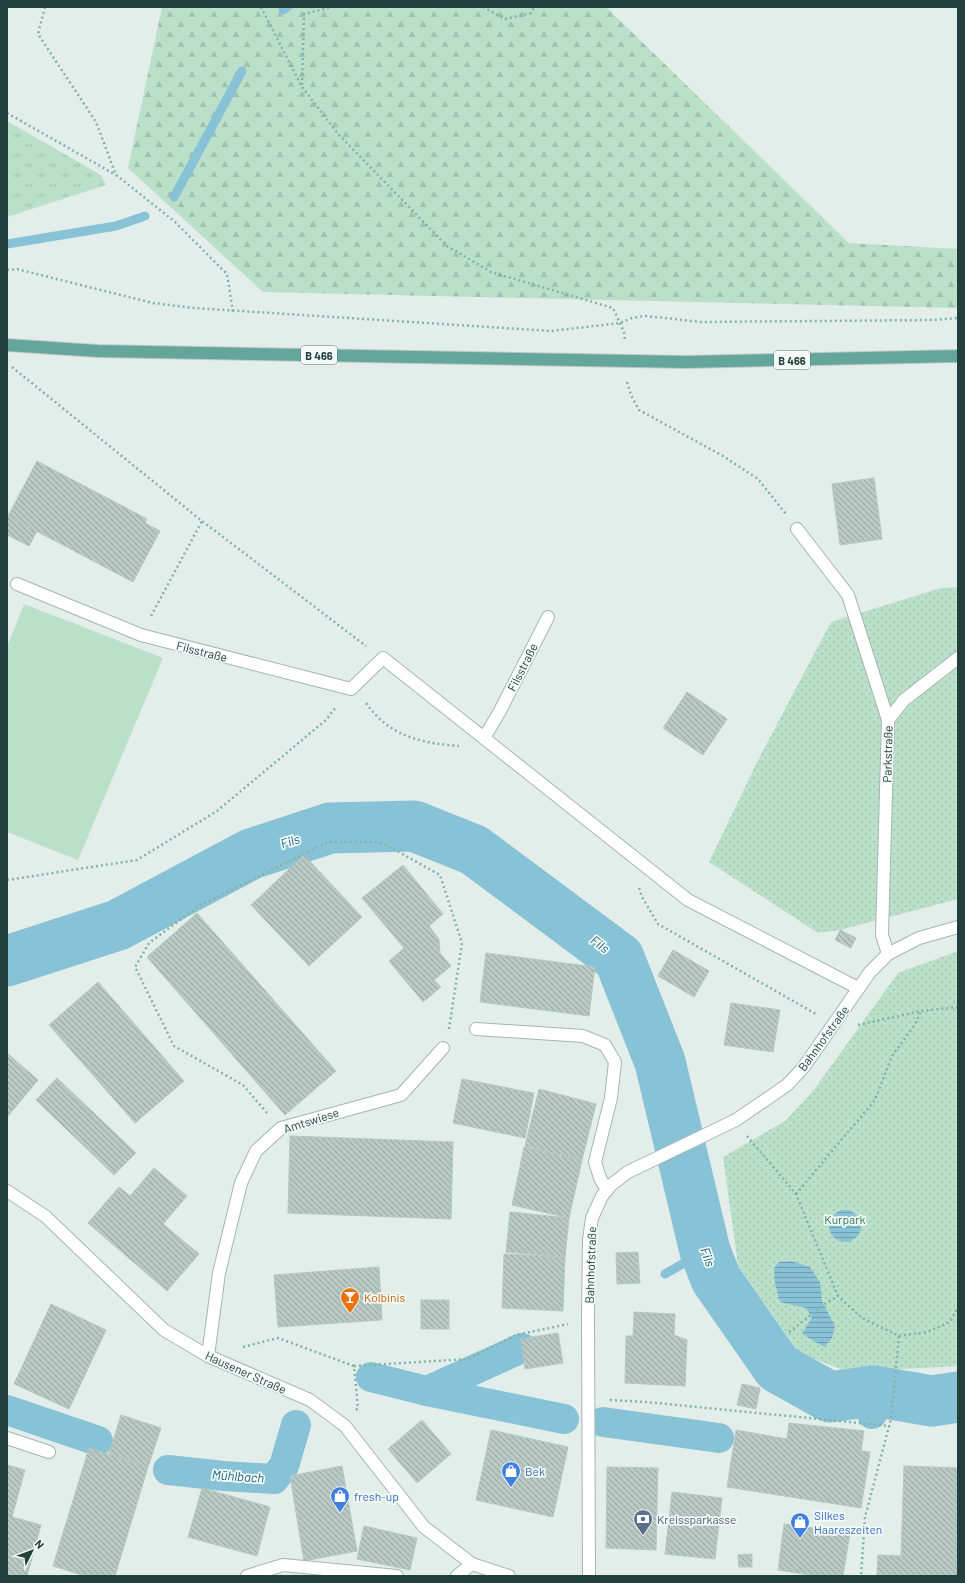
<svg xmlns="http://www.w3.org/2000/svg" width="965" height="1583" font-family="Barlow,sans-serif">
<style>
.grass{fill:url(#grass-tufts)}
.forest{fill:url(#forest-firs)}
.park{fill:url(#park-dots)}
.pitch{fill:#bbe0c9}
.water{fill:url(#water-rules)}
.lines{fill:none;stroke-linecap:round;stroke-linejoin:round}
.stream{stroke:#88c2d6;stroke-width:9}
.canal{stroke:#88c2d6;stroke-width:30}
.river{stroke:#88c2d6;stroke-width:51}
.building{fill:url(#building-back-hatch);stroke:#b5c8c2}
.minor-casing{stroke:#a5b6b2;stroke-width:14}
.major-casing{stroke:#c1cac8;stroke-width:14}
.path{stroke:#81b3a9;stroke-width:2.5;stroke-dasharray:2 3;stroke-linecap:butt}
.minor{stroke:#fff;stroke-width:12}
.major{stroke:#65a69c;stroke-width:12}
.labels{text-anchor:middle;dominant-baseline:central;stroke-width:3.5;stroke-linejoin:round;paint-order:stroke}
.shield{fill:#f4faf7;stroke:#607873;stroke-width:1}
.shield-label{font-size:11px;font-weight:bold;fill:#21403b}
.street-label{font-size:12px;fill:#21403b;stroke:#f4faf7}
.park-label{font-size:12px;fill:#297a50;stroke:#f4faf7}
.food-label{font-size:12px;fill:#c56008;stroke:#f4faf7;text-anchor:start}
.shop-label{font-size:12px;fill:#366cbe;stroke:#f4faf7;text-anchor:start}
.service-label{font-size:12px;fill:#4e5e75;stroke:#f4faf7;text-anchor:start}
.water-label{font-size:13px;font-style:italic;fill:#176480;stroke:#f4faf7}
</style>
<defs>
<pattern id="grass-tufts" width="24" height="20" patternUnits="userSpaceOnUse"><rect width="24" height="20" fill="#bbe0c9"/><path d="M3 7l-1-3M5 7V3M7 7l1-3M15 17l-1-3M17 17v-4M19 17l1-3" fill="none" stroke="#a0c1ae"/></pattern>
<pattern id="forest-firs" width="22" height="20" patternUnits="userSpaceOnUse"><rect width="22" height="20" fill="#bbe0c9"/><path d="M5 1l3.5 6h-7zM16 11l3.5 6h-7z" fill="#a0c1ae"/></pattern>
<pattern id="park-dots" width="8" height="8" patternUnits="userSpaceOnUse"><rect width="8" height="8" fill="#bbe0c9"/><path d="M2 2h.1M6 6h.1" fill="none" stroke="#a0c1ae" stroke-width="1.8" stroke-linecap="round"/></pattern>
<pattern id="water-rules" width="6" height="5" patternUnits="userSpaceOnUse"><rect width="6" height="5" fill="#88c2d6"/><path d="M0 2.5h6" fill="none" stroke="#6f9faf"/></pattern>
<pattern id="building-back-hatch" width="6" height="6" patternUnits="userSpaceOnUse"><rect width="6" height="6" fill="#b8c9c3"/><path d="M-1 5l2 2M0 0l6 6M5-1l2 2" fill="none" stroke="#95a5a0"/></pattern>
</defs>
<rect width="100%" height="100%" fill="#e3eeea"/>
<path class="grass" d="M7,121L101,175L106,185L7,217Z"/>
<path class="forest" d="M162,7H606L849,243L958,249V308L263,292L128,168Z"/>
<g class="park">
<path d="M958,587V899L840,930L818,933L709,862L758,760L831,622L941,588Z"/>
<path d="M958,951V1366L848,1372L799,1353L738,1265L723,1157L785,1121L813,1091L898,973Z"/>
</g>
<path class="pitch" d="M24,604L163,658L78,860L7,832V647Z"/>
<g class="water">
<circle cx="845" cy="1226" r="16"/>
<path d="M791,1261L810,1267L820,1282L822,1301L835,1326L832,1338L824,1347L802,1334L812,1317L806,1308L780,1302L775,1284L774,1268L779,1262Z"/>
</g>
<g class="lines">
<g class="stream">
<path d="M283,10L288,7"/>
<path d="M174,197L242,71"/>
<path d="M7,244L116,226L145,216"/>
<path d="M665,1274L705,1251"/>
<path d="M931,1417L932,1401"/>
</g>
<g class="canal">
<path d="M371,1377L427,1391L522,1348"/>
<path d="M427,1391L564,1419"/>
<path d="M7,1410L98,1441"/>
<path d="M872,1414L873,1391"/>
<path d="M603,1422L719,1438"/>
<path d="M168,1470L224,1476L274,1479L284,1466L296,1425"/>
</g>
<path class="river" d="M7,961L118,925L251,854L330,828L414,826L474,850L619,958L660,1062L705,1251L716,1279L778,1368L830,1397L873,1391L932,1401L958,1397"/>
</g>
<g class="building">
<path d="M37,461L147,519L145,523L160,531L133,582L8,516Z"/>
<path d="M874,478L882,539L840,545L832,484Z"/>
<path d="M7,516L37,531L29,546L7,535Z"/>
<path d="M687,692L727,719L703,755L663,728Z"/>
<path d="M304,855L362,917L309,966L251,905Z"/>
<path d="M403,865L443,914L429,926L439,939L440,953L451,966L434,980L441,987L423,1002L389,961L404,948L362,898Z"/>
<path d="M197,913L336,1071L285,1115L147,957Z"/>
<path d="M840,930L856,938L851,948L835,940Z"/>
<path d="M673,950L709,971L694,997L658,976Z"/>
<path d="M486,953L595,967L589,1016L480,1002Z"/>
<path d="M98,982L184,1081L135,1123L49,1025Z"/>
<path d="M731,1003L780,1010L773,1052L724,1045Z"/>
<path d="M7,1053L38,1080L8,1116L7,1115Z"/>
<path d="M57,1078L136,1153L114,1175L36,1100Z"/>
<path d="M462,1079L534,1093L525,1138L453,1123Z"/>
<path d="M539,1089L596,1104L582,1160L525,1146Z"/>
<path d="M290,1136L453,1142L451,1219L288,1213Z"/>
<path d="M524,1147L582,1160L569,1218L512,1205Z"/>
<path d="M154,1168L187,1196L163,1224L199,1254L167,1291L88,1223L119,1187L130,1196Z"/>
<path d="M510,1212L569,1218L565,1257L506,1252Z"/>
<path d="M638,1252L640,1283L617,1284L616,1253Z"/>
<path d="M504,1254L565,1257L563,1311L502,1308Z"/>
<path d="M379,1267L382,1320L278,1327L274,1275Z"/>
<rect x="421" y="1300" width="28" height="29"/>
<path d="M51,1304L106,1330L69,1409L14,1384Z"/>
<path d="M634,1312L675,1314L674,1335L687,1340L685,1386L625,1383L626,1336H633Z"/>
<path d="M558,1333L563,1363L525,1369L521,1339Z"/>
<path d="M742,1384L760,1388L756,1409L737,1405Z"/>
<path d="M121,1415L161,1428L148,1467L109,1454Z"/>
<path d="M422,1420L451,1454L417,1483L388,1449Z"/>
<path d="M789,1423L864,1431L861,1451L870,1452L861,1508L727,1487L736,1430L787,1439Z"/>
<path d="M491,1430L568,1447L553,1517L476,1500Z"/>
<path d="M89,1448L148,1467L115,1576H85L53,1566Z"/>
<path d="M7,1465L25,1470L12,1517L41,1525L27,1576H7Z"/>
<path d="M342,1466L357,1551L304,1561L290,1476Z"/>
<path d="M904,1466L958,1468V1576H877L878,1555L901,1556Z"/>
<path d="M607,1467L658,1468L656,1550L606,1548Z"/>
<path d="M202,1488L270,1507L257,1556L188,1537Z"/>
<path d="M672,1492L722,1498L715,1559L665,1554Z"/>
<path d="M784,1524L850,1533L843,1576H816L778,1570Z"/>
<path d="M364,1526L417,1538L410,1570L357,1559Z"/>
<path d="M752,1554V1567H739L738,1555Z"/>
</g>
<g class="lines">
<defs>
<g id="minor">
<path d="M797,529L848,595L888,720L882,935L888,954"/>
<path d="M17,584L141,635L351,689L383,658L688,900L858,988"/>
<path d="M888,720L904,700L958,658"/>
<path d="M484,738L500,711L548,617"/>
<path d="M476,1029L583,1036L605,1045L615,1062L611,1098L595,1162L600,1178L607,1190"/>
<path d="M7,1191L45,1216L164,1330L208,1356L310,1400L345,1426L424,1527L472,1564L509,1576"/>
<path d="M208,1356L219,1273L241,1183L256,1151L281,1128L401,1095L443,1048"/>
<path d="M7,1438L49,1452"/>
<path d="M247,1576L283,1565L397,1576"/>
<path d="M457,1576L472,1564"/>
<path d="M589,1576L588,1320L589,1240L592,1218L602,1196L611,1185L628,1172L736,1120L787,1085L803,1068L870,972L888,954L919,938L958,927"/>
</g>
<path id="major" d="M7,345L98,351L686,362L958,356"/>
</defs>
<use href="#minor" class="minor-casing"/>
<use href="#major" class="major-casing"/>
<g class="path">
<path d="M45,7L38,34L96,122L116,175L174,221L227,274L233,312"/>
<path d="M261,7L302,87L339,135L447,246L491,272L613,308L624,332L625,341"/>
<path d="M483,7L505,19L531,13L534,7"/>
<path d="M302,85L304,14L332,7"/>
<path d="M7,113L116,175"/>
<path d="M7,270L17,269L153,303L194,308L551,331L620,323L632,318L646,316L701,322L933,320L958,318"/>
<path d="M12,367L202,521L366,646"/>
<path d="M627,382L631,395L639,410L723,456L758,479L786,514"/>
<path d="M151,616L202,521"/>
<path d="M366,703C389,736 420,743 459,746"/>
<path d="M7,880L137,860L217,811L326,720L336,707"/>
<path d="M639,888L642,897L658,924L816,1014"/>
<path d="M858,1025L921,1011L958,1007"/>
<path d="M267,1113L243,1085L174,1046L135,967L149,943L199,906L328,842H375L386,845L440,875L462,943L449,1029"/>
<path d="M747,1136L796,1194L838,1296L862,1318L899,1336L891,1419L865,1517L861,1576"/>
<path d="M796,1194L875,1100L892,1056L914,1026L921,1011"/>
<path d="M789,1332L825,1304L838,1296"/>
<path d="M899,1336L927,1332L950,1322L958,1307"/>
<path d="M243,1347L278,1338L354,1366"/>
<path d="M610,1400L646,1402L890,1426"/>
<path d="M356,1410L358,1408L354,1366L468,1359L516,1335L568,1324"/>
</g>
<use href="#minor" class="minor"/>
<use href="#major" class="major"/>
</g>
<defs>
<symbol id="bar-pin" viewBox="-11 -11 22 30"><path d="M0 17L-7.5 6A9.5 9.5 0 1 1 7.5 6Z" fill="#e8710a" stroke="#f4faf7"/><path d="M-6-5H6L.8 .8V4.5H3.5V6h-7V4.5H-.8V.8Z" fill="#fff"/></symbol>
<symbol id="shop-pin" viewBox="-11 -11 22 30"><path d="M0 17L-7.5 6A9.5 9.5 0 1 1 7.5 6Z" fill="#3f7fe0" stroke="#f4faf7"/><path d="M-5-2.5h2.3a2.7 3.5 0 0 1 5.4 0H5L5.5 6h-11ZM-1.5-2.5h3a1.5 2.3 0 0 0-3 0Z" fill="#fff"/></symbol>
<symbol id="bank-pin" viewBox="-11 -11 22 30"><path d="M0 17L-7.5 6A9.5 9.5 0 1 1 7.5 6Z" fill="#5c6f8a" stroke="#f4faf7"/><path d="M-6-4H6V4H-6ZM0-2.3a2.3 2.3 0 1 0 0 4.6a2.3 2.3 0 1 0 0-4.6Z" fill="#fff"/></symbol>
</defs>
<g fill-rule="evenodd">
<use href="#bar-pin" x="339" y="1286" width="22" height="30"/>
<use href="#shop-pin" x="500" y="1460" width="22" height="30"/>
<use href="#shop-pin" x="329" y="1485" width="22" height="30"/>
<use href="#bank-pin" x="632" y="1508" width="22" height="30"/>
<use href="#shop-pin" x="789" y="1511" width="22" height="30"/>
</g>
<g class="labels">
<g class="shield">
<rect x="301" y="346" width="36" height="18" rx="3"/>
<rect x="774" y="351" width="36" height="18" rx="3"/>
</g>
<g class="shield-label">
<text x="319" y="355">B 466</text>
<text x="792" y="360">B 466</text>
</g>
<g class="street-label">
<text transform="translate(202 651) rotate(14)">Filsstraße</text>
<text transform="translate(522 667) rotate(-63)">Filsstraße</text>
<text transform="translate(887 754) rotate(-89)">Parkstraße</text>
<text transform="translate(823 1038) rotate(-54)">Bahnhofstraße</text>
<text transform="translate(311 1120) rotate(-18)">Amtswiese</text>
<text transform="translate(590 1265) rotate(-88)">Bahnhofstraße</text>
<text transform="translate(246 1372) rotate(24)">Hausener Straße</text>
</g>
<g class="park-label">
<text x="845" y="1219">Kurpark</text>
</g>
<g class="food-label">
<text x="364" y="1297">Kolbinis</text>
</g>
<g class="shop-label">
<text x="525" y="1471">Bek</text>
<text x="354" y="1496">fresh-up</text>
<text x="814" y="1515">Silkes<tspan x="814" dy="14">Haareszeiten</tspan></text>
</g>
<g class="service-label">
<text x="657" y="1519">Kreissparkasse</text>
</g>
<g class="water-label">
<text transform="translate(290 841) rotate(-18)">Fils</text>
<text transform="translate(600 944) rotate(37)">Fils</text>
<text transform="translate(708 1257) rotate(70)">Fils</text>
<text transform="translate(238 1476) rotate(4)">Mühlbach</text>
</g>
</g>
<rect width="965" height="1583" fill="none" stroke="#21403b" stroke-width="16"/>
<g transform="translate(32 1551) rotate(48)" stroke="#f4faf7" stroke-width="3" paint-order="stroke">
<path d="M0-3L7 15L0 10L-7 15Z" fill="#21403b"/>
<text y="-6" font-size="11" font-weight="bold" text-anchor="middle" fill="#21403b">N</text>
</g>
</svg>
